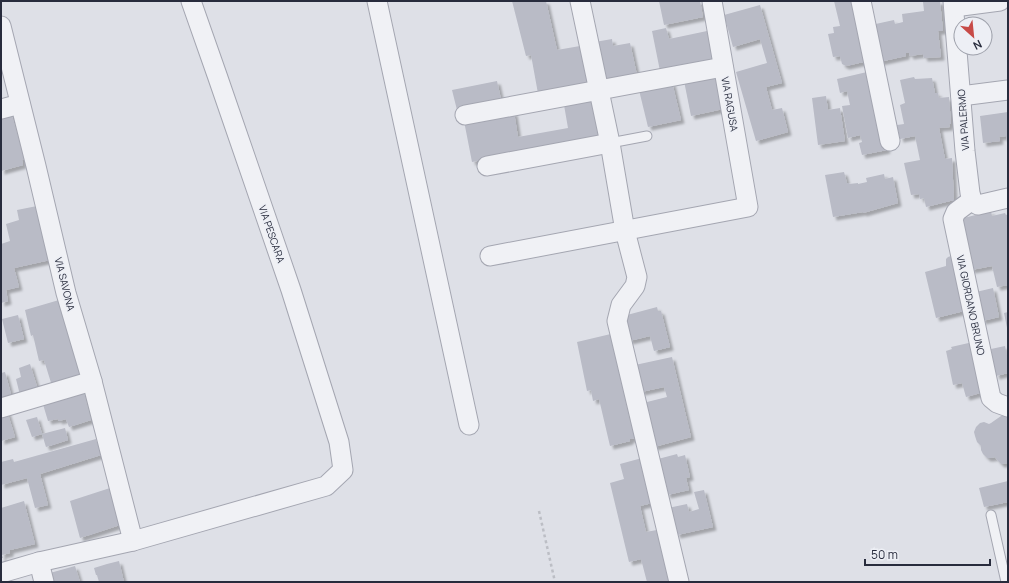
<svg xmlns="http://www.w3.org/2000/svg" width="1009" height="583" font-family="Manrope,sans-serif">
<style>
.building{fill:#b9bbc6;filter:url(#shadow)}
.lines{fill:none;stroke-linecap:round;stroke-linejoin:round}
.lane-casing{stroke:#a4a6b1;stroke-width:11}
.street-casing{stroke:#a4a6b1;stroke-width:21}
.path{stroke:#bcbec5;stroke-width:2.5;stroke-dasharray:3 3;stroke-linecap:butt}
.lane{stroke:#f0f1f5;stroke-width:9}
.street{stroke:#f0f1f5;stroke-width:19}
.labels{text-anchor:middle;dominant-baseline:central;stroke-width:3;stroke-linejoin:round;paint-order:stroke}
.street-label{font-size:10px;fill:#282c3d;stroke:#edeff5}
</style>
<defs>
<filter id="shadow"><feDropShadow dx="3.5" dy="3.5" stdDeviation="1" flood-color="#0004"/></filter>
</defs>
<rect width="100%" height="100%" fill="#dee0e7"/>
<g class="building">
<path d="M512,1H546L557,50L580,46L588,87L539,99L531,55L526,56Z"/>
<path d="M659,1H700L703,17L664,25Z"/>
<path d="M834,1H855L868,61L846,66L842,64L840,56L833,57L828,34L834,33L833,27L840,26Z"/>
<path d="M940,1L943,31H938L941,57L924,58L923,54L910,56L909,53H906V56L879,62L871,25L894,20L895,24L903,22L902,14L924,11L923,2Z"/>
<path d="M760,5L782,83L766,87L772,110L782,108L788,132L756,141L736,72L767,63L760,39L733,47L724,15Z"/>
<path d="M666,28L669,39L707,31L713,60L660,71L652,31Z"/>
<path d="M612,39L613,46L630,43L637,75L603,82L595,42Z"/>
<path d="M867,72L887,150L862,155L859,143L862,142L860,135L848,138L842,106L850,105L847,91L840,93L837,79Z"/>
<path d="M715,74L723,109L691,116L684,81Z"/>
<path d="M914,77L915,79L932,78L935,93H938L939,98L949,97L951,124H949L950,127L939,128L945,159L952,158L954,200L926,207L924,198L920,199L919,194L911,195L904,163L920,160L915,136L900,139L897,125L904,124L900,105L905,103L900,80Z"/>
<path d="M497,81L502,104L458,114L452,90Z"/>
<path d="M672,82L681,120L648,127L639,90Z"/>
<path d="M826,96L828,110L840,108L845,141L818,145L812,98Z"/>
<path d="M591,100L598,138L472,162L464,121L514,112L518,137L568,128L564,105Z"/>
<path d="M11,112L24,159L22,160L23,165L1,171V115Z"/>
<path d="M1008,112V143H1007L1006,136L999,137L1000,141L983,143L980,116Z"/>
<path d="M844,172L847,183H849V184L858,183V184L867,182L866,178L884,174L885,179L893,177L898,203L863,213V212L833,217L825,175Z"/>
<path d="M37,206L50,260L14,268L19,287L6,290L8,301L1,303V244L10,241L6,224L19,220L17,210Z"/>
<path d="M991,211L992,216L1005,213L1006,215L1008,214V285L997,287L992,266L971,270L960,219Z"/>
<path d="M951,256L964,311L936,318L925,272L946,266V259L948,257Z"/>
<path d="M993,288L999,317L982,321L976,292Z"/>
<path d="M59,300L80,377L52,386L44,360L39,361L33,335L31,336L25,310Z"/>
<path d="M657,307L658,311H661L670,347L654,351L650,336L629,341L624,319L627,315Z"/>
<path d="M1008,312V328H1007L1004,313Z"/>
<path d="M18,315L24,339L8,343L2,319Z"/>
<path d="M615,333L627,395L624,396L630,422L633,421L637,438L630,439V441L610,446L599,399L593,401L591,390L587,391L577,342Z"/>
<path d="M973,342L984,392L966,397L962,383L953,385L946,351L952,349L951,347Z"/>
<path d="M1005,346L1008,360V373L996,376L994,365L987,366L985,356L992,355L991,349Z"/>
<path d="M672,357L691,437L654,447L643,403L667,397L664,387L641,392L635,365Z"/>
<path d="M30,364L38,390L20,395L16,379L21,377L19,368Z"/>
<path d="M5,372L12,398L1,401V373Z"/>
<path d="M83,389L91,420L69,427L66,419L59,421L58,419L48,421L42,401Z"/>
<path d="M7,411L15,437L1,441V413Z"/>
<path d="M1007,415H1008V463L1001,464L997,460L995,457L991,458H987L983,454L981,450V446L977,442L975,436L974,432L976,427L980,423L984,422L989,424L991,423L1001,416Z"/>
<path d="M37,417L42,434L32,437L26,420Z"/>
<path d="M65,428L68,440L46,447L42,434Z"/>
<path d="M96,439L101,455L40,474L48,505L35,508L27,478L1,485V462L13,459L14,462Z"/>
<path d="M677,454L678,457L685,455L690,477L686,478L689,490L667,495L658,459Z"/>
<path d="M642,458L656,502L640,506L646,532L662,529L674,582H647L641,559L629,562L610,483L624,479L620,464Z"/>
<path d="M1008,481V502L984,507L979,488Z"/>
<path d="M110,488L120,525L80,538L70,501Z"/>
<path d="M704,490L713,527L677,535L668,508L687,504L689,512L699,509L694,492Z"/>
<path d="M24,501L35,544L10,550V553L2,555L3,558H1V508Z"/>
<path d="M119,561L124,582H99L97,575H96L94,568L107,564Z"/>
<path d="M75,566L80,582H52L50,573Z"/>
</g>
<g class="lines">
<defs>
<g id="lane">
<path d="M610,143L647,136"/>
<path d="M991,515L1006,582"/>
</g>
<g id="street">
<path d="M377,1L469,425"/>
<path d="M580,1L610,143L625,231L637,277L635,286L621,305L617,321L679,582"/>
<path d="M861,1L890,141"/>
<path d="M953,1L965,151L970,193L972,200L975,203L978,205L1008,198"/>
<path d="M954,7L1000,1"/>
<path d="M1,26L36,166L66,293L92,381L133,541"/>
<path d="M961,96L1008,90"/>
<path d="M1,109L20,104"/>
<path d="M465,115L723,67"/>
<path d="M487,166L610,143"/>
<path d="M972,200L956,212L953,219L991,398L997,403L1008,407"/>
<path d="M490,256L748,207L712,1"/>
<path d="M1,408L92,381"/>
<path d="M39,562L44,582"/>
<path d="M1,573L39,562L133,541L326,486L343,470L339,442L291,290L217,75L191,1"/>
</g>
</defs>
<use href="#lane" class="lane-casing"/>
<use href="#street" class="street-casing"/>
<path class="path" d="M539,511L555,582"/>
<use href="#lane" class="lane"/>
<use href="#street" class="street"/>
</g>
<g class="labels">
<g class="street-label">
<text transform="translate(730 104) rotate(80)">VIA RAGUSA</text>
<text transform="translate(963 120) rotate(-94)">VIA PALERMO</text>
<text transform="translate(272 234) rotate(71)">VIA PESCARA</text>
<text transform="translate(65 284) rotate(76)">VIA SAVONA</text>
<text transform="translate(971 305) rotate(78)">VIA GIORDANO BRUNO</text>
</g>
</g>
<rect width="1009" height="583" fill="none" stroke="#282c3d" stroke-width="4"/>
<g transform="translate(973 36) rotate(153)"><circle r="19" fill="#edeff5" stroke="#9ea1ab"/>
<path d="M0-3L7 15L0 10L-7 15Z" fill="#c74a47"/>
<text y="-6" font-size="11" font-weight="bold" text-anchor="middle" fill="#282c3d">N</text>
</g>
<path d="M865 559v6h125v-6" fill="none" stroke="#282c3d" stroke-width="2"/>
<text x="871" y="559" font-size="12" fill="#282c3d" stroke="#edeff5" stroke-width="3" paint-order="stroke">50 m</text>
</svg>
